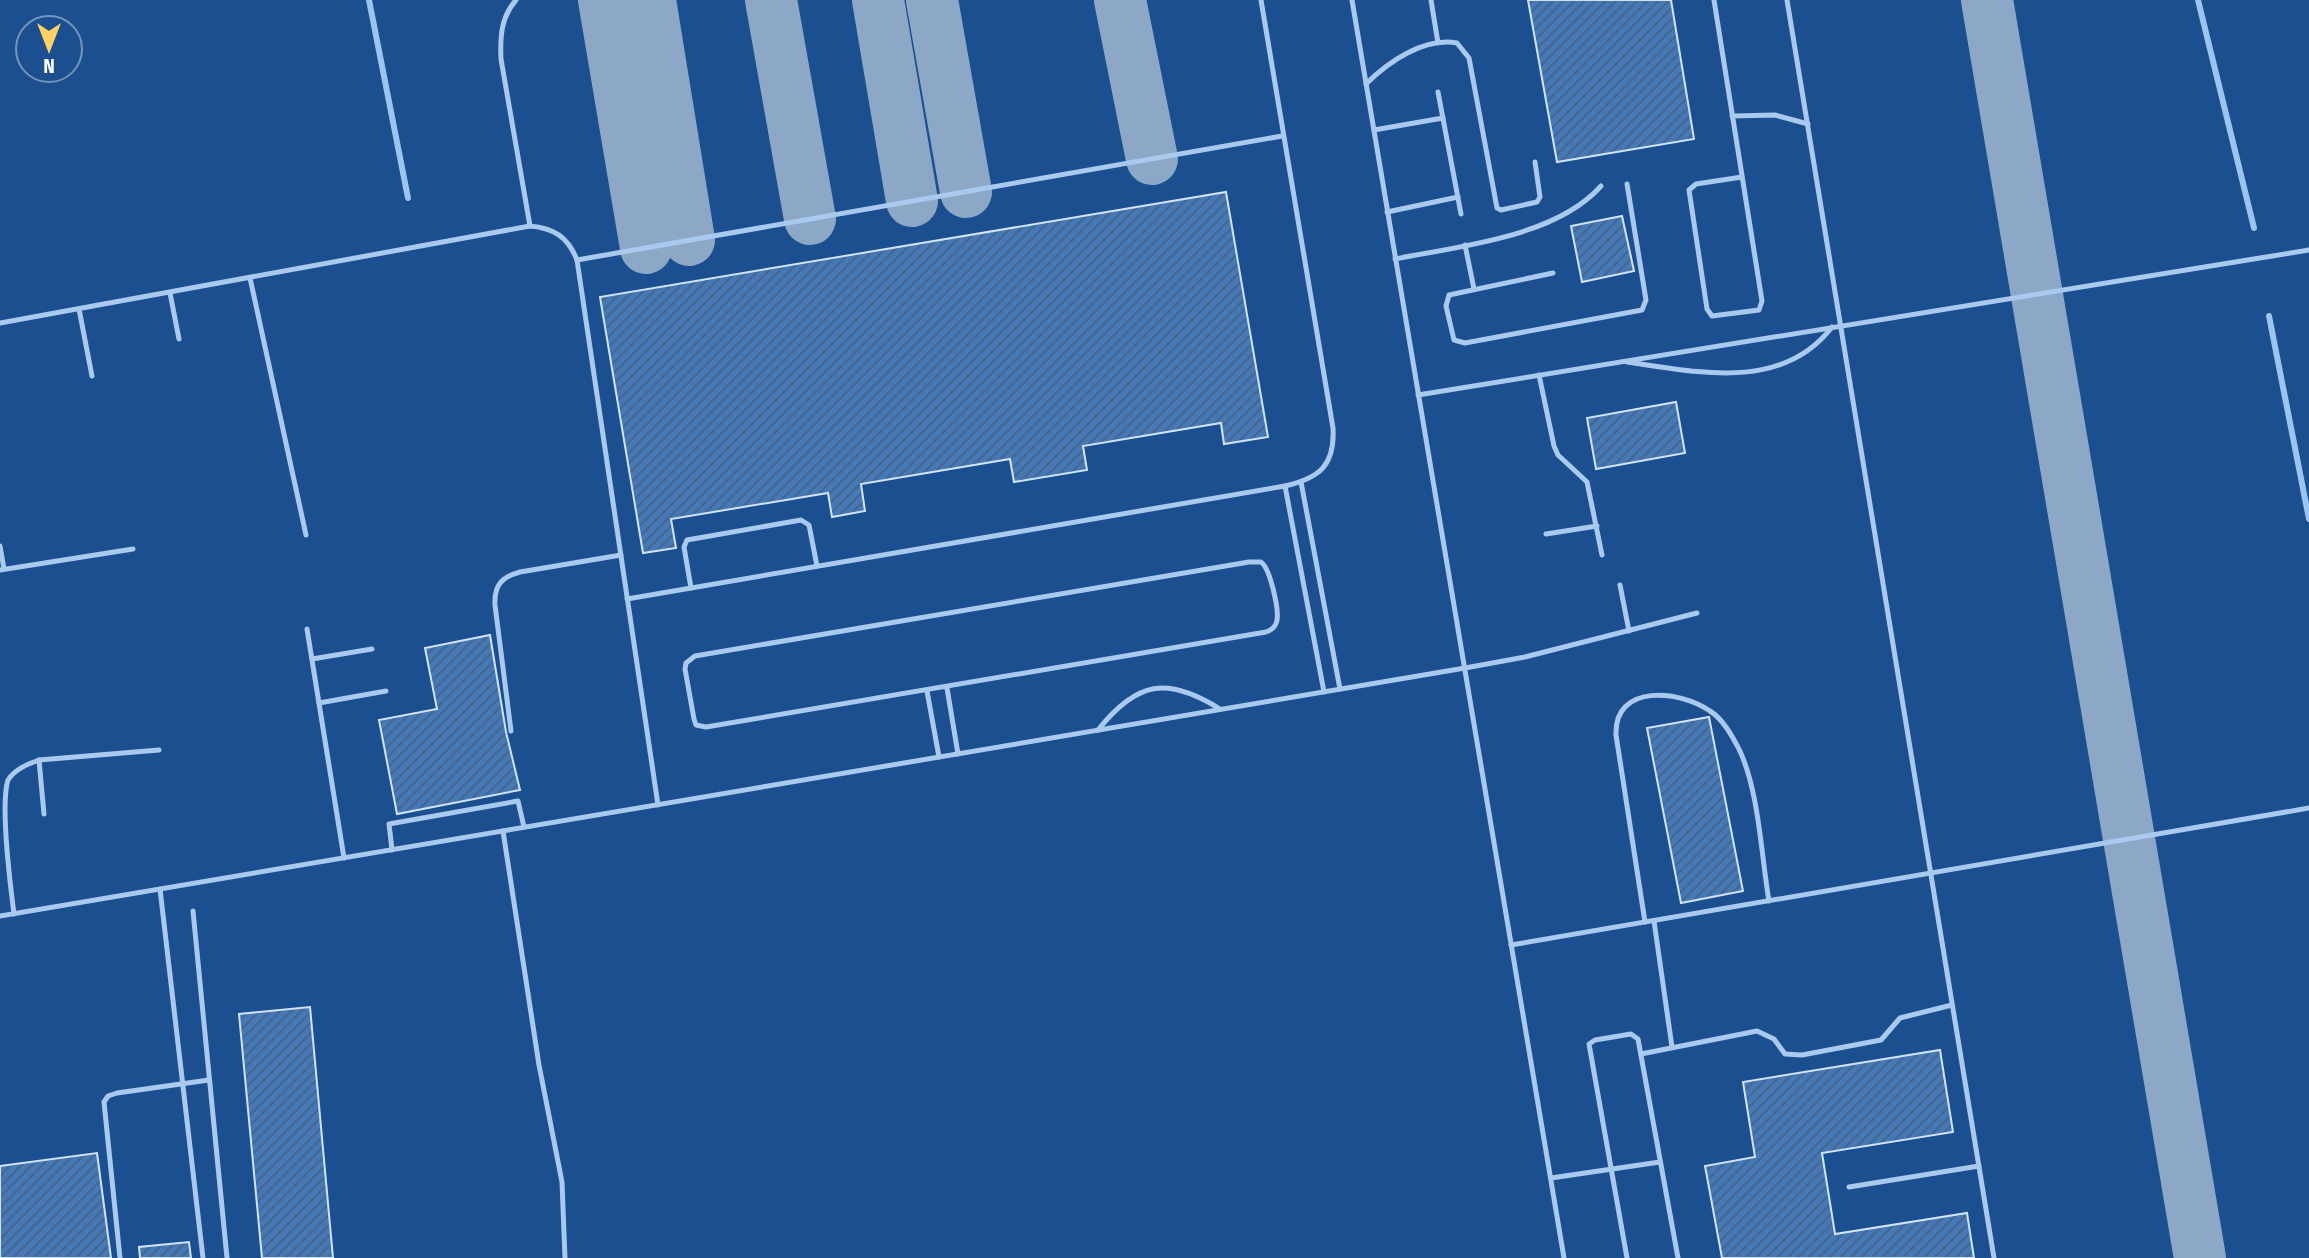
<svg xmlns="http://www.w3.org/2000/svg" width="2309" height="1258" font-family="'Fira Sans Condensed',sans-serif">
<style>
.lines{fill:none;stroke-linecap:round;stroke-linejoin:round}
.stream{stroke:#9cc4f0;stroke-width:6}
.taxiway{stroke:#8da7c7;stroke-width:52}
.building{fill:url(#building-hatch);stroke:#cfe3fa;stroke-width:2}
.lane{stroke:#a9c9ee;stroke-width:5}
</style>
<defs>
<pattern id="building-hatch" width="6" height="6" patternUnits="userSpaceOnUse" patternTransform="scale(1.75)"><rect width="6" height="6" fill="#4478b7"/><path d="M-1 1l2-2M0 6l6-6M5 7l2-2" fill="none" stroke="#486282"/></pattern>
</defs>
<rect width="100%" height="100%" fill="#1b4f8f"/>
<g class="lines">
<g class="stream">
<path d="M369,0L408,198"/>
<path d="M2198,0L2254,228"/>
<path d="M2269,316L2309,519"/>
</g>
<g class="taxiway">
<path d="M604,0L646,248"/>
<path d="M650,0L689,240"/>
<path d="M771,0L810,219"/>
<path d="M878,0L912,201"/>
<path d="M932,0L966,192"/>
<path d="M1120,0L1152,159"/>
<path d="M1987,0L2200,1258"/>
</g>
</g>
<g class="building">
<path d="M1528,0H1671L1694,139L1557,162Z"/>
<path d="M1226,192L1268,437L1224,444L1221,423L1083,446L1087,470L1014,482L1010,459L861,484L865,511L832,517L828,493L671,519L676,548L643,553L600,297Z"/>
<path d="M1622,216L1634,271L1582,282L1571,226Z"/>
<path d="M1676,402L1685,453L1596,469L1587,418Z"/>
<path d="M490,635L506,732L520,790L397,814L379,720L437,709L425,648Z"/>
<path d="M1709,717L1743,891L1681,903L1647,728Z"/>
<path d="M310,1007L333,1258H262L239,1014Z"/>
<path d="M1940,1050L1953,1132L1822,1153L1835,1234L1967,1213L1974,1258H1722L1705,1166L1755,1157L1743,1082Z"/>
<path d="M97,1153L111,1258H0V1166Z"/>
<path d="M189,1242L191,1258H140L139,1247Z"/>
</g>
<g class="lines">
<g class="lane">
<path d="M516,0C501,17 500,37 501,59L530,226"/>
<path d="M1352,0L1564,1258"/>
<path d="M1431,0L1438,43"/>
<path d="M1714,0C1730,100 1746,201 1762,301L1759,310L1712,316L1707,309L1689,190L1696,184L1742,177"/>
<path d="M1787,0L1994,1258"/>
<path d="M1366,84C1388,62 1424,37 1457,43L1469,58L1497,208L1501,210L1537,202L1540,197L1535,162"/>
<path d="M1438,92L1461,214"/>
<path d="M1732,116L1775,115L1808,124"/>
<path d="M1374,130L1443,118"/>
<path d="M1387,212L1458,197"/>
<path d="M1465,245L1474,289"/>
<path d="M1395,259C1460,246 1556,237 1601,186"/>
<path d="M577,260L1282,136"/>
<path d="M1553,273L1449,295L1446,306L1454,340L1465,343L1642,310L1646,300L1627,184"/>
<path d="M250,278L306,535"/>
<path d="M170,293L179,339"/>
<path d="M79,309L92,376"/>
<path d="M0,323L530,226C554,228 568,237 577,260L658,805"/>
<path d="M1627,362C1698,372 1782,392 1832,327"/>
<path d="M1539,375L1554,446L1558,455L1587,482L1602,555"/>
<path d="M1418,395L2309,250"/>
<path d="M1301,482L1340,689"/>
<path d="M1285,486L1324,692"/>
<path d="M1546,534L1597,526"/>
<path d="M0,546L4,569"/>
<path d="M1249,562H1261C1270,568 1279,609 1277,620C1276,627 1272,630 1266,632L706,727L696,725L694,719L685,669L686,663L695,656Z"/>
<path d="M0,570L133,549"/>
<path d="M1620,585L1629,631"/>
<path d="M691,588L684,547L687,540L801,520L809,525L817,566"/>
<path d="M627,599L1285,486C1320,478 1335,465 1333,428L1261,0"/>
<path d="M307,629L344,858"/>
<path d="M312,659L372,649"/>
<path d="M947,688L958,754"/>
<path d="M927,691L939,757"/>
<path d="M319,703L386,691"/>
<path d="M1098,730C1137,681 1167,676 1220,709"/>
<path d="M511,731L495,605C494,586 501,577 520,572L621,555"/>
<path d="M39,760L44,814"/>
<path d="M503,831L539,1065L562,1182L565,1258"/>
<path d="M392,850L389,824L518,801L524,827"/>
<path d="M160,889L203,1258"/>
<path d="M193,911L227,1258"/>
<path d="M14,914C10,883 0,805 8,780C15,769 28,764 39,760L159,750"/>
<path d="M0,916L1465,668L1525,657L1697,613"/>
<path d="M1654,921L1672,1047"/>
<path d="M1645,922L1616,735C1614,683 1680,690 1710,711C1723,719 1732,736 1739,749C1759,791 1761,854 1769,901"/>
<path d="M1511,945L2309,808"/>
<path d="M1641,1054L1757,1031L1774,1039L1785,1054L1802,1055L1881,1040L1900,1018L1952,1005"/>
<path d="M1551,1178L1660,1162"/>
<path d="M1849,1187L1979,1166"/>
<path d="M120,1258L104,1102L108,1096L117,1093L209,1080"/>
<path d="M1627,1258L1589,1044L1595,1040L1631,1034L1638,1039L1678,1258"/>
</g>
</g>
<g transform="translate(49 49) rotate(180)"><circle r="33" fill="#1b4f8f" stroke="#7695bc" stroke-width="2"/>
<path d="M0-5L12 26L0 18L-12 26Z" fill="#ffd166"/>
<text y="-10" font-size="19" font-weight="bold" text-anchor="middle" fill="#ffffff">N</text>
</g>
</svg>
